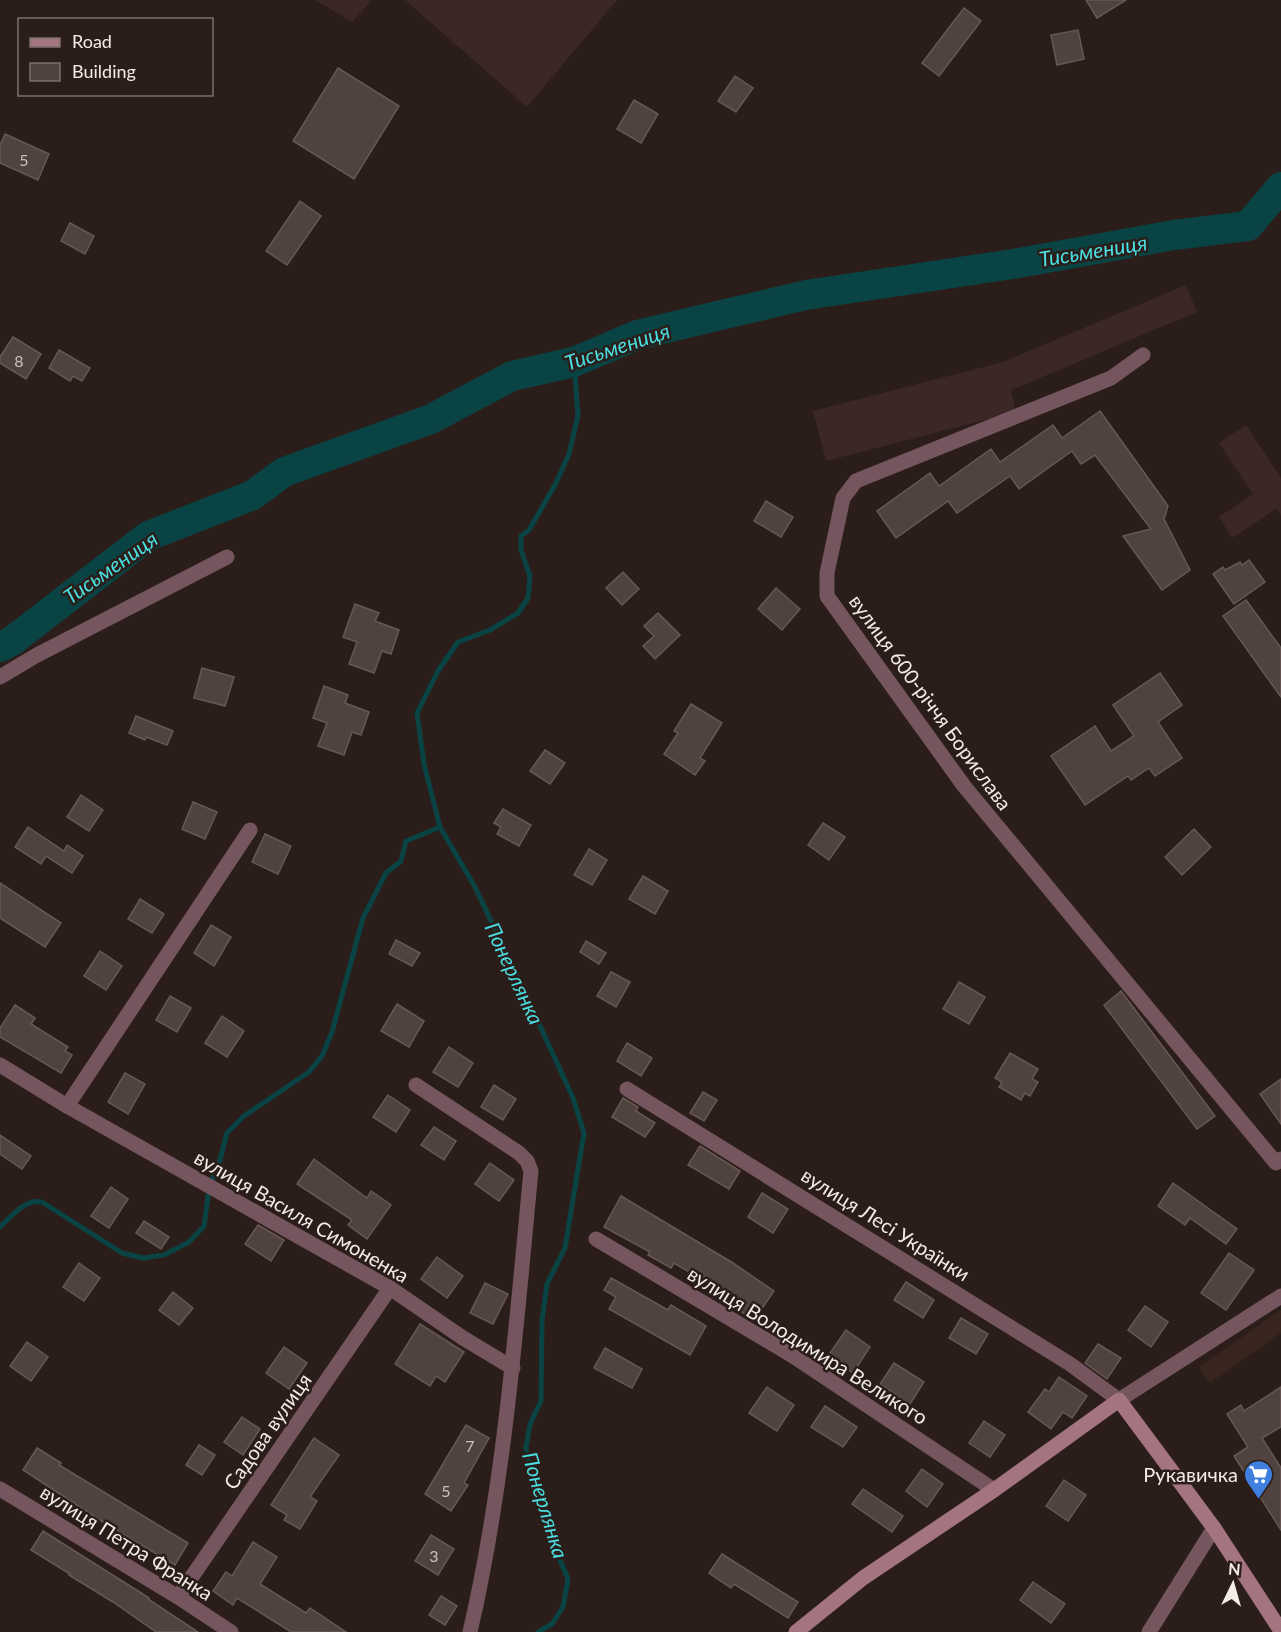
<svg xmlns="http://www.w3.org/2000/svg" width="1281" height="1632" font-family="Lato,sans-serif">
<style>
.built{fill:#38251e}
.industrial{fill:#3a2726}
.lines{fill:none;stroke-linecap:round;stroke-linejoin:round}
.stream{stroke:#0a4344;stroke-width:5}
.river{stroke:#0a4344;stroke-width:30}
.building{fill:#50423d;stroke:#675853;stroke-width:1.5}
.street{stroke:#75565e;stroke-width:15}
.secondary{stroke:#a47480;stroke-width:15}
.labels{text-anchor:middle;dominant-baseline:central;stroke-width:5;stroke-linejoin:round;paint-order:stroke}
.number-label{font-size:16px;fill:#cac1bc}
.street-label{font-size:20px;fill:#f3ebe7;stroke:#2b1e1a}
.poi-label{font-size:20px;fill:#f3ebe7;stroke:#2b1e1a;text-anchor:end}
.water-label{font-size:21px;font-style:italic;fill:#4adee1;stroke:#2b1e1a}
</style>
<rect width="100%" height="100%" fill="#2b1e1a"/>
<path class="built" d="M1281,1310V1333L1210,1383L1199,1367Z"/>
<g class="industrial">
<path d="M315,0H372L352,22Z"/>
<path d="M405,0H617L527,107Z"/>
<path d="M1186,285L1197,312L1011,390L1016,412L826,461L813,411L1003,362Z"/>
<path d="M1246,425L1281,478V515L1276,509L1232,538L1219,517L1253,494L1219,443Z"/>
</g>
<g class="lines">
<g class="stream">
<path d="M0,1227C11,1217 25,1198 42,1202L122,1253L143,1258L164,1255L189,1242L204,1226L209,1189L220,1160L227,1133L244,1116L309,1072L322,1056L332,1032L363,918L386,873L401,861L406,841L440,827"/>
<path d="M538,1632L552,1624L563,1607L568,1579L555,1548L550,1522L531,1474L526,1448L530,1424L541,1401L542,1320L547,1284L565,1248L584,1133L573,1098L520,982L475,887L440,827L424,764L417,713L438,671L458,642L490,630L518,613L528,598L530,576L521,550V536L529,530L555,485L569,454L578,415L574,362"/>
</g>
<path class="river" d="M0,647L12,641L148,536L253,495L284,472L431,419L512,376L574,362L637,335L806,295L1013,264L1174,235L1248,226L1281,187"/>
</g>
<g class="building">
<path d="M1086,0H1126L1097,18Z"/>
<path d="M964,8L981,21L939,76L922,63Z"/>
<path d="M1078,30L1084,59L1057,65L1051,35Z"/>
<path d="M338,68L399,106L354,179L293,141Z"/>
<path d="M735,76L753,88L736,112L718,101Z"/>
<path d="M634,100L658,114L641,143L617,129Z"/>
<path d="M5,134L49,154L38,180L0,163V145Z"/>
<path d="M300,201L321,216L287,265L266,251Z"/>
<path d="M70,223L94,236L85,254L61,241Z"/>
<path d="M13,337L41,354L26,379L0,363V357Z"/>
<path d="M59,350L90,368L82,381L73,376L70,381L49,368Z"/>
<path d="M1100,411L1168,506L1164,519L1190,570L1162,590L1123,536L1151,529L1095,455L1081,464L1072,451L1019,489L1010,476L957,513L948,501L896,538L877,511L930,473L939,486L991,449L1000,462L1053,425L1062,438Z"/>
<path d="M766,501L793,517L781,537L754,521Z"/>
<path d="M1249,560L1265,582L1234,604L1213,574L1223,567L1225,570L1240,562L1242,565Z"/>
<path d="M623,572L639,589L622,605L606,588Z"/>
<path d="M776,588L800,609L782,630L758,609Z"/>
<path d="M1246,600L1281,648V697L1223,616Z"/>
<path d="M355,604L379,613L375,621L399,630L391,654L382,651L374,673L349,664L357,642L343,637Z"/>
<path d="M658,613L680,635L655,659L643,646L654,636L644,626Z"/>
<path d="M202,668L234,677L225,706L194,698Z"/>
<path d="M1160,673L1182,705L1158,722L1182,758L1155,776L1149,768L1131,780L1128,776L1085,805L1051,756L1095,726L1111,751L1134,736L1113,705Z"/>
<path d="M324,686L348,695L345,703L369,712L361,735L352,732L344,755L318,746L327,723L313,718Z"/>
<path d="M691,704L722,723L700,758L705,761L695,775L664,754L678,733L674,731Z"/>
<path d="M136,716L173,731L167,745L146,737L145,740L129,733Z"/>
<path d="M545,750L565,763L550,784L530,771Z"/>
<path d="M81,795L103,810L89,831L67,817Z"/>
<path d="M193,802L217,812L205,839L182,829Z"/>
<path d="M503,809L531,825L519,846L497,834L501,827L494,823Z"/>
<path d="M823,823L845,837L829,860L808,845Z"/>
<path d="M28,827L64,851L67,845L83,856L72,873L46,856L41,864L15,847Z"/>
<path d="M1194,829L1211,847L1182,875L1165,857Z"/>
<path d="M265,834L291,846L278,874L252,862Z"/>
<path d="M589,849L607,860L592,885L574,875Z"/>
<path d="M643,876L668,891L655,914L629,899Z"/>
<path d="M0,883L61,923L45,947L0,918Z"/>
<path d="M140,899L164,914L152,933L128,919Z"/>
<path d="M211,925L231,937L214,966L194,953Z"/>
<path d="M396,940L420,953L412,966L389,954Z"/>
<path d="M586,941L606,953L599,964L580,952Z"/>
<path d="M100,951L122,966L106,990L84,976Z"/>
<path d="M611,972L630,982L616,1007L597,996Z"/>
<path d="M959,982L985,997L969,1024L943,1009Z"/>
<path d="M1121,991L1215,1116L1197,1129L1104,1005Z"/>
<path d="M170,996L191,1008L177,1032L156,1020Z"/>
<path d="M397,1004L424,1021L409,1047L381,1031Z"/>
<path d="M15,1005L35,1018L31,1024L68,1047L65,1051L72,1055L61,1073L0,1037V1028Z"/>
<path d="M222,1016L244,1031L227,1057L205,1043Z"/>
<path d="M627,1043L652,1058L641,1076L617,1061Z"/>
<path d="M449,1047L473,1063L458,1087L433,1072Z"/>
<path d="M1010,1053L1038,1069L1032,1079L1038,1082L1030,1096L1025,1093L1021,1100L999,1087L1002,1082L995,1078Z"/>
<path d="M125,1073L145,1084L128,1114L108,1102Z"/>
<path d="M1281,1079V1124L1260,1094Z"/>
<path d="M494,1085L516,1099L503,1120L481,1107Z"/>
<path d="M703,1092L717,1100L704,1121L690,1113Z"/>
<path d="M388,1095L410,1110L396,1132L373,1117Z"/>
<path d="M623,1098L638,1107L636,1111L655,1123L645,1137L612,1117Z"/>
<path d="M434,1127L456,1141L444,1160L421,1145Z"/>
<path d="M0,1135L31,1156L22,1169L0,1154Z"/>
<path d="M700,1146L740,1171L729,1189L688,1165Z"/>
<path d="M314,1159L367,1198L371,1191L391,1205L367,1239L348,1225L352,1220L297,1184Z"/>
<path d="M490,1163L514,1180L499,1201L475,1184Z"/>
<path d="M1173,1183L1237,1229L1226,1244L1190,1218L1185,1225L1158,1206Z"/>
<path d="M111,1187L128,1199L109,1228L91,1216Z"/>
<path d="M762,1193L788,1209L773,1233L748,1217Z"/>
<path d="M621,1196L733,1263L774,1291L754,1320L725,1301L728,1295L674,1263L671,1268L648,1255L650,1252L604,1227Z"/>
<path d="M144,1221L169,1237L161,1249L136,1233Z"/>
<path d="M258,1225L284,1240L271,1261L245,1244Z"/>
<path d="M1229,1253L1254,1270L1226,1310L1201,1293Z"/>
<path d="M437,1257L463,1276L447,1298L421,1279Z"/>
<path d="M79,1263L100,1278L84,1301L63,1287Z"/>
<path d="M611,1278L668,1310L671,1305L706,1326L690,1355L609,1309L616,1297L604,1290Z"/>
<path d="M906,1282L934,1300L923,1318L894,1300Z"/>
<path d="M485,1283L508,1294L493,1324L470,1313Z"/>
<path d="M173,1292L193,1308L179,1325L159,1310Z"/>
<path d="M1145,1306L1168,1322L1151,1347L1128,1330Z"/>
<path d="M961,1318L988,1334L976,1354L949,1338Z"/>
<path d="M420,1324L464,1352L445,1382L436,1376L430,1386L395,1364Z"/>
<path d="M846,1330L870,1347L853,1373L828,1356Z"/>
<path d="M27,1342L48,1357L31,1381L10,1366Z"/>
<path d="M1098,1344L1121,1358L1107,1379L1085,1363Z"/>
<path d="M284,1347L307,1363L289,1389L266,1373Z"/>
<path d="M605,1348L642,1369L632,1388L594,1368Z"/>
<path d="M894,1363L924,1382L910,1404L880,1384Z"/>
<path d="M1059,1377L1087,1396L1072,1418L1063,1412L1051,1429L1028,1412L1045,1389L1049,1392Z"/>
<path d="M767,1387L794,1405L777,1431L749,1413Z"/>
<path d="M1281,1387V1427L1262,1438L1281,1468V1530L1234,1456L1248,1447L1227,1414L1241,1405L1244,1411Z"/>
<path d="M825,1406L857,1427L843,1447L811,1427Z"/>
<path d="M242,1417L260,1429L243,1455L224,1442Z"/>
<path d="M984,1421L1005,1435L990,1457L969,1443Z"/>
<path d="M466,1425L489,1438L464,1483L468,1485L451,1511L425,1494Z"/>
<path d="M314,1438L339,1455L310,1497L317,1501L300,1529L284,1520L287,1515L271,1505Z"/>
<path d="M199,1445L215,1455L202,1475L186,1465Z"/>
<path d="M37,1448L61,1463L59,1465L188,1543L175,1565L103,1522L23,1470Z"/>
<path d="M922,1469L943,1484L927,1507L906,1491Z"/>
<path d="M1064,1480L1086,1495L1068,1521L1046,1506Z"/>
<path d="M863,1489L903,1516L892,1532L852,1504Z"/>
<path d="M43,1531L149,1598L148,1599L198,1632H156L113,1602L69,1575L70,1574L31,1550Z"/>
<path d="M431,1535L454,1549L438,1575L415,1561Z"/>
<path d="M253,1542L277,1557L260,1584L306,1613L310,1608L346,1632H291L237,1598L233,1605L213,1591L226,1572L232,1576Z"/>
<path d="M722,1554L798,1602L788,1618L734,1584L731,1588L709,1573Z"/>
<path d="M1033,1582L1065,1604L1051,1623L1020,1600Z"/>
<path d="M441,1596L457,1606L445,1625L429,1615Z"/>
</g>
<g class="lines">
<g class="street">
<path d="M1143,355L1111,378L856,481L843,498L827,573V596L964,786L1276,1163L1281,1159"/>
<path d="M0,677L37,655L227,557"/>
<path d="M0,1065L67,1106L390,1288L463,1338L513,1368"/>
<path d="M416,1085L519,1153L527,1161L531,1171C516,1325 505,1481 470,1632"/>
<path d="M627,1089L1070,1364L1119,1400L1281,1296"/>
<path d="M67,1106L250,830"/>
<path d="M596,1239L793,1356L994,1490"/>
<path d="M0,1489L178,1597L231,1632"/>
<path d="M178,1597L390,1288"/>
<path d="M1149,1632L1214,1528"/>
</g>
<path class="secondary" d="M796,1632L863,1578L994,1490L1119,1400L1214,1528L1281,1631"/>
</g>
<defs>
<symbol id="supermarket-pin" viewBox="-11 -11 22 30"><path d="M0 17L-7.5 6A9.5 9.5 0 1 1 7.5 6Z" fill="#3f7fe0" stroke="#2b1e1a"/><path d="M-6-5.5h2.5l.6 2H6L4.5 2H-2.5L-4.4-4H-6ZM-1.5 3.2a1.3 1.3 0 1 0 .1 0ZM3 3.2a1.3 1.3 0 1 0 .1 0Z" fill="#fff"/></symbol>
</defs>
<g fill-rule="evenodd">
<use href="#supermarket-pin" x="1242" y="1458" width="33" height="45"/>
</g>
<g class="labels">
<g class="number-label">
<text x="24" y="159">5</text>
<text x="19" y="360">8</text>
<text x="470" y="1445">7</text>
<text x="446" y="1490">5</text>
<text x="434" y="1555">3</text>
</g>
<g class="street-label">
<text transform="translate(931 702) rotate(54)">вулиця 600-річчя Борислава</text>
<text transform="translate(302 1216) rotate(30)">вулиця Василя Симоненка</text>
<text transform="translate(886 1224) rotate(32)">вулиця Лесі Українки</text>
<text transform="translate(808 1345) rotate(32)">вулиця Володимира Великого</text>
<text transform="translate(267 1431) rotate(-55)">Садова вулиця</text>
<text transform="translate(127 1542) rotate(32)">вулиця Петра Франка</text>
</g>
<g class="poi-label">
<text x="1238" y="1474">Рукавичка</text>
</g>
<g class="water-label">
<text transform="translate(1093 250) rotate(-9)">Тисьмениця</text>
<text transform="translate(617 346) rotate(-18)">Тисьмениця</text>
<text transform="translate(110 567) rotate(-35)">Тисьмениця</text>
<text transform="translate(515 973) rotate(65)">Понерлянка</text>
<text transform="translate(546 1505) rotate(73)">Понерлянка</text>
</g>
</g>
<rect x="18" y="18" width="195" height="78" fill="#2b1e1a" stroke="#7b706c" stroke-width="1.5"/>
<rect x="30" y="38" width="30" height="9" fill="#a47480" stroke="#7b706c" stroke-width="1.5"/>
<text x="72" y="48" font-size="18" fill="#f3ebe7">Road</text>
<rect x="30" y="63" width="30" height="18" fill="#50423d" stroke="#7b706c" stroke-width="1.5"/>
<text x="72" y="78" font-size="18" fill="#f3ebe7">Building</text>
<g transform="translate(1233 1584) rotate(5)" stroke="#2b1e1a" stroke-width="4.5" paint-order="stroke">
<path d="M0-4.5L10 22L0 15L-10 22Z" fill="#f3ebe7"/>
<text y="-9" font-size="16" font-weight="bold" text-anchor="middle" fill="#f3ebe7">N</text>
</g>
</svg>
